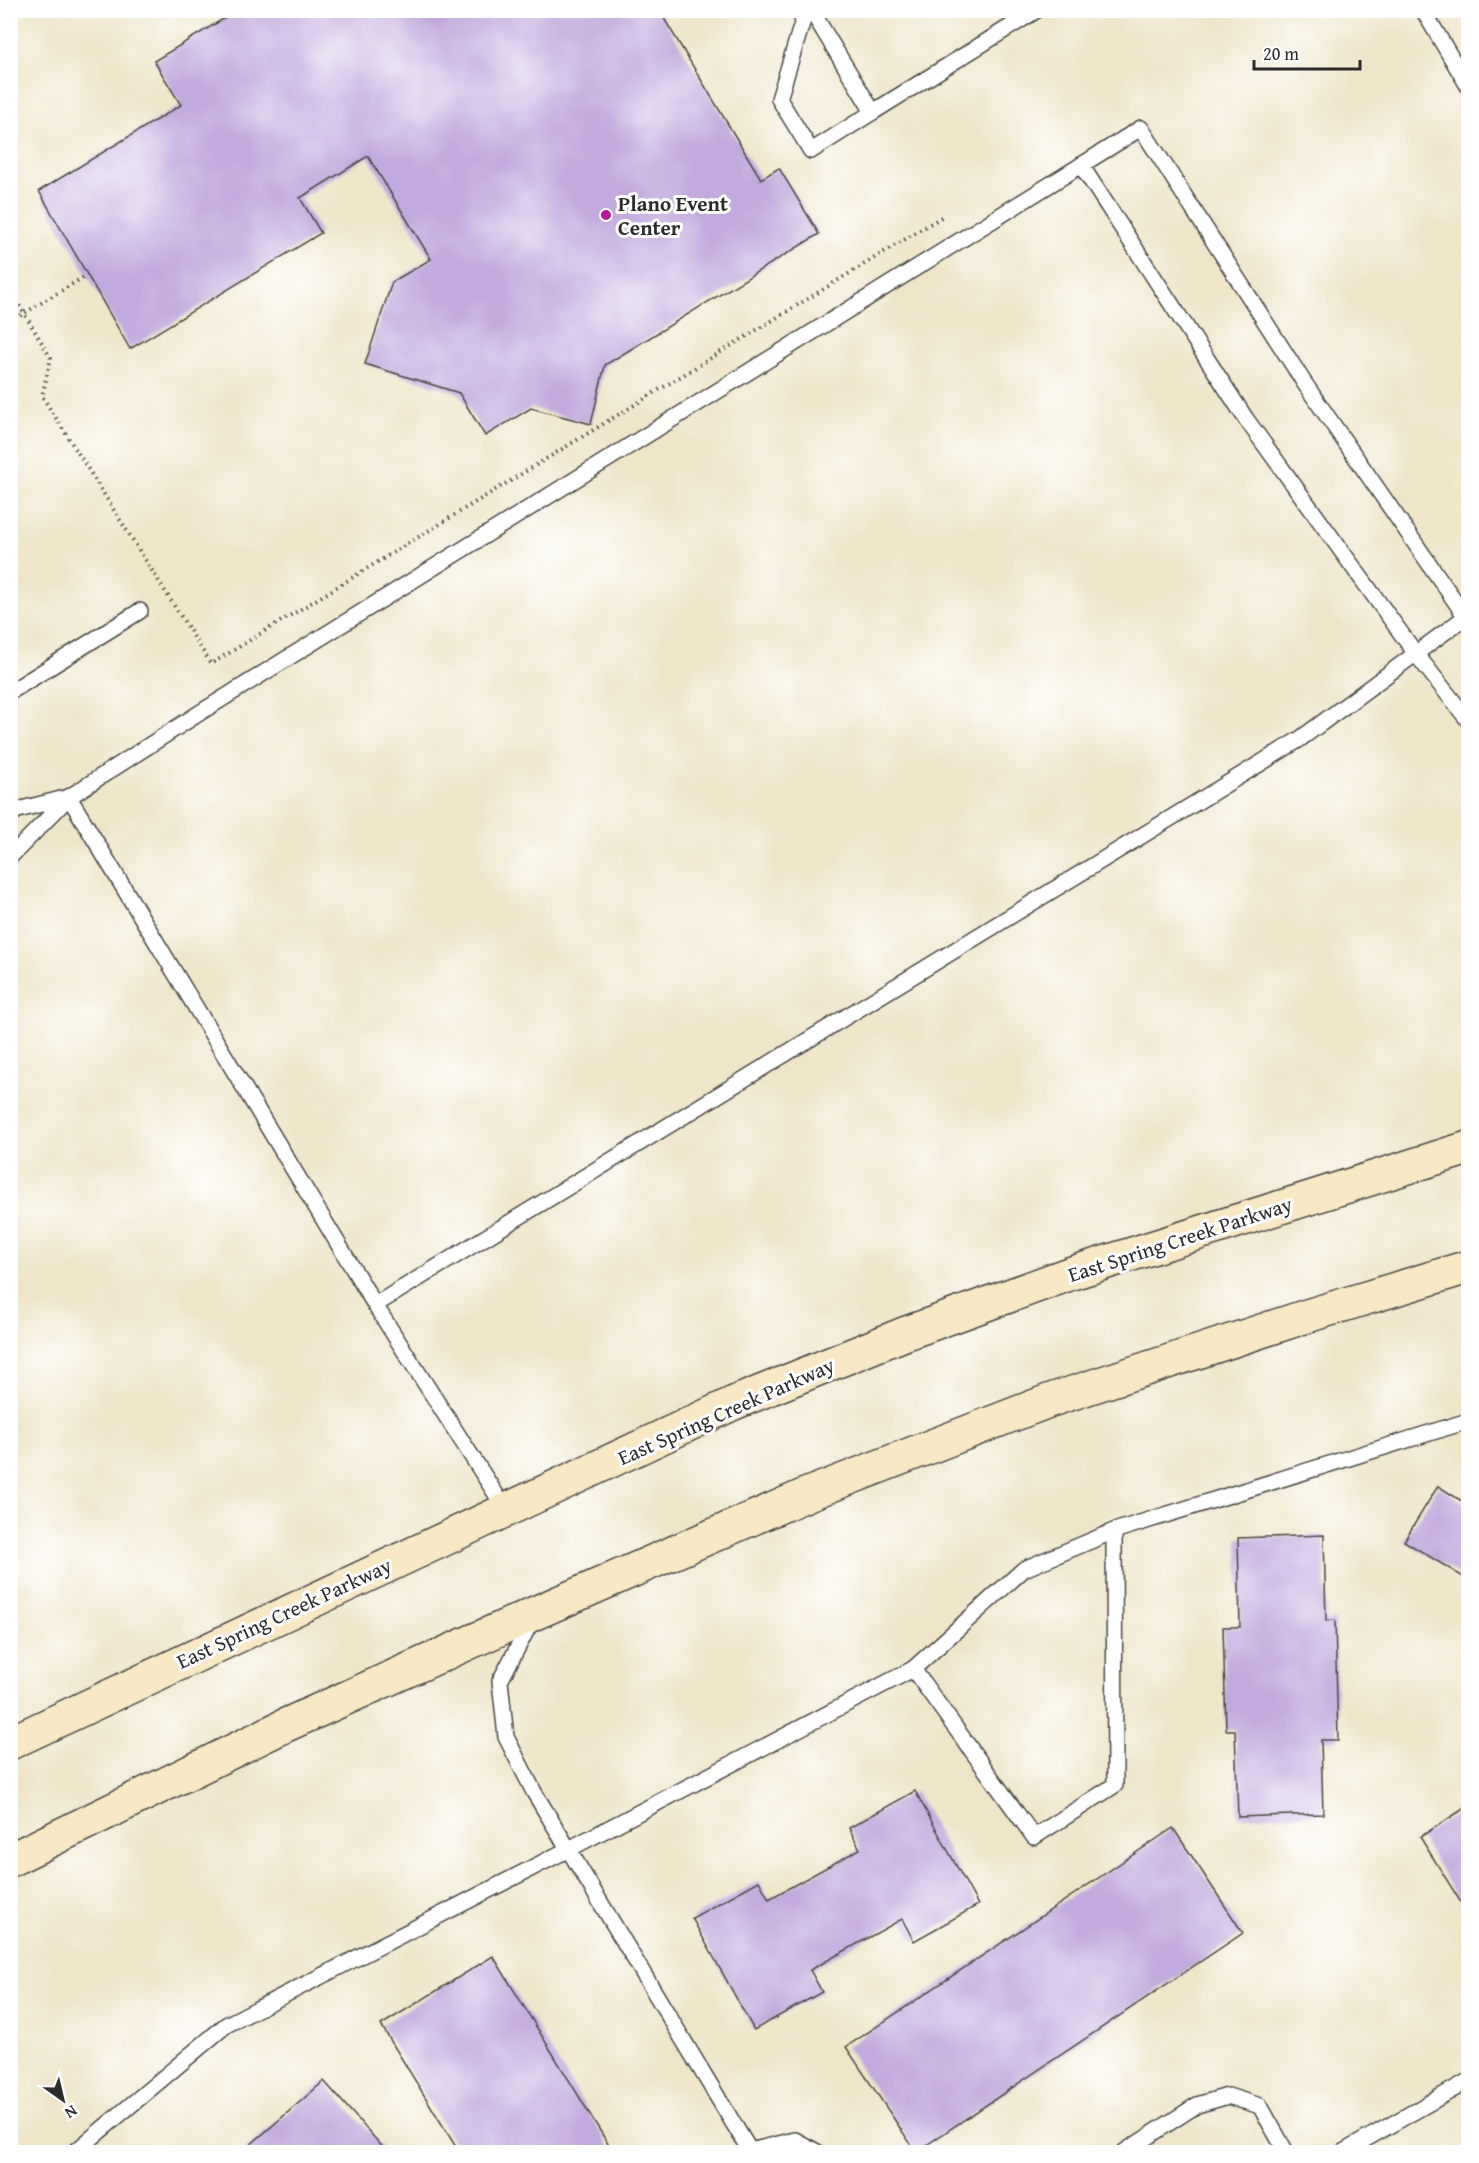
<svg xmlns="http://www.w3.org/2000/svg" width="1479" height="2163" font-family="'Gentium Book Plus',serif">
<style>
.building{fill:#c2aade}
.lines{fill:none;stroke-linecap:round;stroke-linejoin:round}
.service-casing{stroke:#484743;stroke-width:18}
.secondary-casing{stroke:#484743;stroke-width:36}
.path{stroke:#484743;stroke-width:4;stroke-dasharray:1.5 4.5;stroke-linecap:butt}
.service{stroke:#fff;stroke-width:15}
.secondary{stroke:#f8e8c3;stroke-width:33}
.poi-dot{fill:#b5179e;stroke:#fff;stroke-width:2}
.labels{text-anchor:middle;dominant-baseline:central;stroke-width:6;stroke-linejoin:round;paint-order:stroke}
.poi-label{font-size:21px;font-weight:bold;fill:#2b2b2b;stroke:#fff;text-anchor:start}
.street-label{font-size:21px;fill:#2b2b2b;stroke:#fff}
</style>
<rect width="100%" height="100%" fill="#fff"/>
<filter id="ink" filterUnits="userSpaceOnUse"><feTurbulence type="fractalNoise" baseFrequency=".0167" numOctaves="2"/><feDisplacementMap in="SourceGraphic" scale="12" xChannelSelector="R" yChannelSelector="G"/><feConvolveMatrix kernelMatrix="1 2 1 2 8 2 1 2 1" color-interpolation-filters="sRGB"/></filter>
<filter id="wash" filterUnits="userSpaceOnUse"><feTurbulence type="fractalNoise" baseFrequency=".008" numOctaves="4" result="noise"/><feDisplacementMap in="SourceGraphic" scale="24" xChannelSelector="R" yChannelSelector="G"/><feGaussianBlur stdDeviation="1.35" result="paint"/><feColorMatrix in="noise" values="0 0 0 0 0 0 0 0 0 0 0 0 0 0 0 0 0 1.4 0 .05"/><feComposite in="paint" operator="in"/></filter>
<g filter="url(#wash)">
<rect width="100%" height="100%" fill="#efe6ca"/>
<g id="blocks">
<g class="building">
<path d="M238,10H659L761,179L779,168L819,234L605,365L591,424L531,408L485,436L459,393L365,364L392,282L431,259L368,156L300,198L321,233L130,349L39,191L181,105L154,61Z"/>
<path d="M1438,1486L1468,1505V1580L1404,1541Z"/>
<path d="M1324,1535L1326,1621L1335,1620L1338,1740H1321L1323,1814L1238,1817L1235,1730H1226L1223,1627H1240L1238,1538Z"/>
<path d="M915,1791L978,1905L914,1941L902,1919L810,1970L822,1992L754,2030L692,1918L759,1881L769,1899L860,1849L849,1828Z"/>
<path d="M1468,1806V1914L1420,1837Z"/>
<path d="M1173,1828L1243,1933L916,2152L846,2047Z"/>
<path d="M493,1956L613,2152H459L381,2025Z"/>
<path d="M324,2081L387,2152H242Z"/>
</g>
</g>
</g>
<g filter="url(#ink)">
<use href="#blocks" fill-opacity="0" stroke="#484743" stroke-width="1.5"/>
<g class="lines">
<defs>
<g id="service">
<path d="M806,10L779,99L811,151L873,112"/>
<path d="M811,10L873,112L1037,10"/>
<path d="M1423,10L1468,86"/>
<path d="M1081,165L1246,419L1416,654L1468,720"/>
<path d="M10,692L140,611"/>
<path d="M69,797L375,1305L506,1510"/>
<path d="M10,815L18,810L69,797"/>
<path d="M10,857L69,797L201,712L1141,128L1305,384L1468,620"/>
<path d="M375,1305L1300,739L1468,615"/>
<path d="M533,1618L500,1681L506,1737L534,1792L750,2151"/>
<path d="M913,1669L1034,1837L1115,1785L1114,1531"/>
<path d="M75,2152L226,2025L569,1849L913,1669L1024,1569L1114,1531L1468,1421"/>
<path d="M750,2152V2151L795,2140L817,2152"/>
<path d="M1124,2152L1197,2105L1228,2096L1260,2106L1286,2152"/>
<path d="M1343,2152L1468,2081"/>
</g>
<g id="secondary">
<path d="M10,1743L734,1403L904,1334L1069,1274L1468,1148"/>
<path d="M10,1860L286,1725L535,1613L808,1494L1051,1400L1307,1316L1468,1267"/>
</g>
</defs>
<use href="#service" class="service-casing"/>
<use href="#secondary" class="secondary-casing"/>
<g class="path">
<path d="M10,290L51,358L42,396L211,664L943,216"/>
<path d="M10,322L87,275"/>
</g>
<use href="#service" class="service"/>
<use href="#secondary" class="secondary"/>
</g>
</g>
<circle class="poi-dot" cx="606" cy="215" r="6"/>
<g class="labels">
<g class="poi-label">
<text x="618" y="203">Plano Event<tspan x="618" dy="24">Center</tspan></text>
</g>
<g class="street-label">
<text transform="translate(1180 1239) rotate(-18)">East Spring Creek Parkway</text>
<text transform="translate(726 1411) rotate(-24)">East Spring Creek Parkway</text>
<text transform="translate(284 1613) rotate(-25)">East Spring Creek Parkway</text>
</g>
</g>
<rect width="1479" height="2163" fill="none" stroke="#fff" stroke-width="36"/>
<g transform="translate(63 2100) rotate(146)" stroke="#ffffff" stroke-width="4.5" paint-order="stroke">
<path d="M0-4.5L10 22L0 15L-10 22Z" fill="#2b2b2b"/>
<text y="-9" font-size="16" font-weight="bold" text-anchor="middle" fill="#2b2b2b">N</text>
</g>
<path d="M1254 60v9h106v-9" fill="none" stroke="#2b2b2b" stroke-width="3"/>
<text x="1263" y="60" font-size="18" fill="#2b2b2b" stroke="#ffffff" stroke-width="4.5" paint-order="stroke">20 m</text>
</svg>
